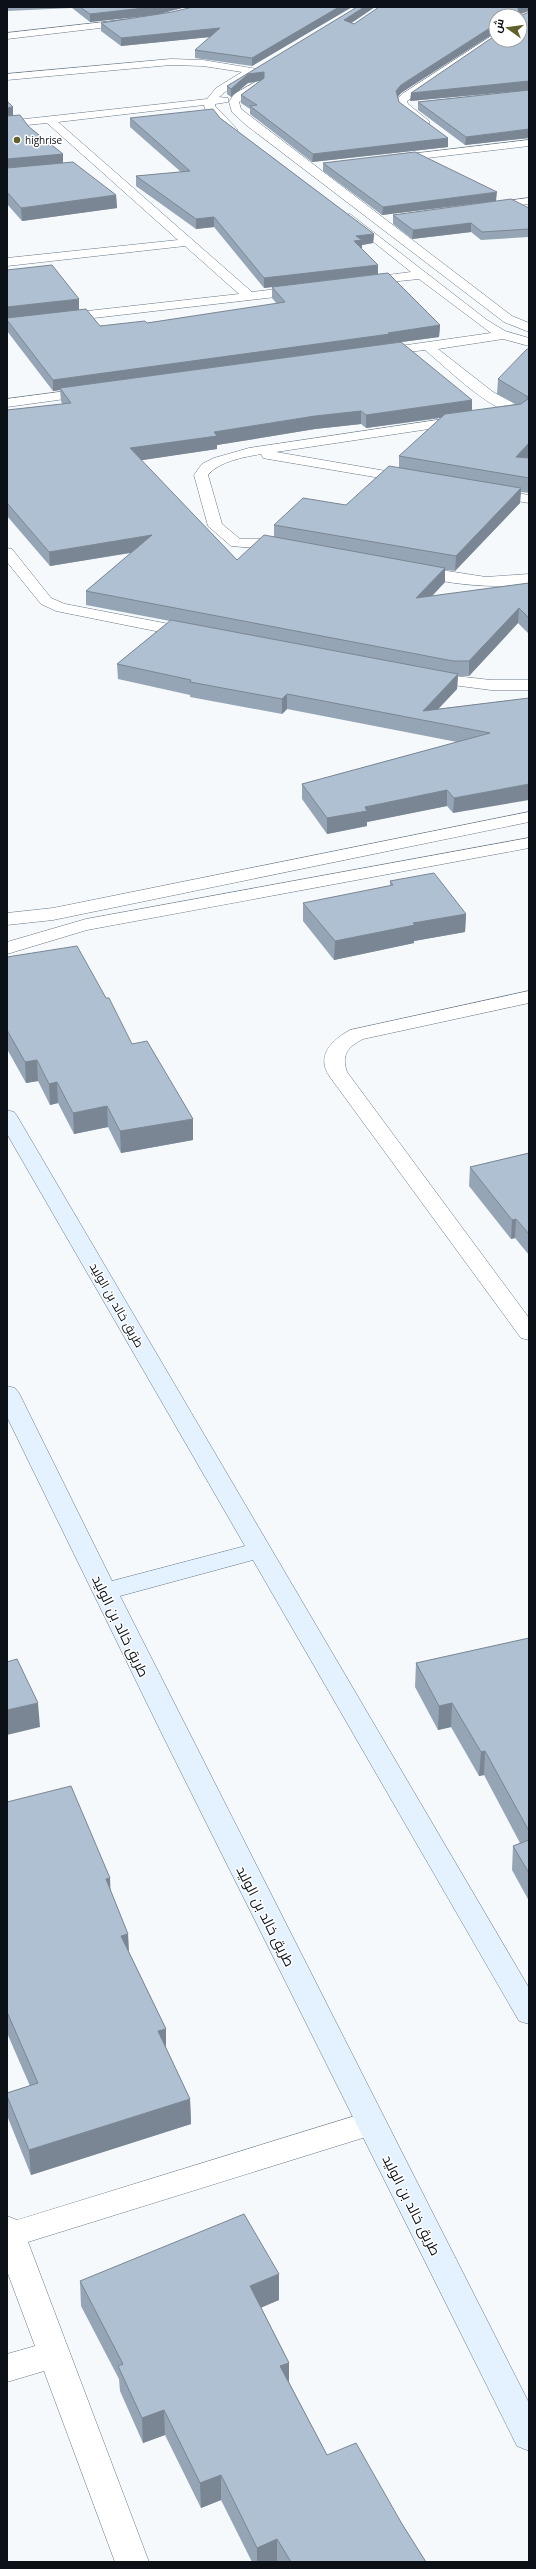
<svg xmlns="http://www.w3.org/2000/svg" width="536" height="2569" font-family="'Open Sans',Cairo,sans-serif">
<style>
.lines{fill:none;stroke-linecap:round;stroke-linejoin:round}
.street-casing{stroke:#677787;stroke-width:1}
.secondary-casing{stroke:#677787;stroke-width:1}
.street{fill:#fff;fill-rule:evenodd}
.secondary{fill:#e4f1fe;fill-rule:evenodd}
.wall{fill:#96a5b5;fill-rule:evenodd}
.shaded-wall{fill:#7a8693}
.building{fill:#afc0d2;stroke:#7a8693}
.poi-dot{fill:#60602c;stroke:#fff;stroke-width:1.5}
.labels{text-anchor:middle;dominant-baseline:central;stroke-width:3;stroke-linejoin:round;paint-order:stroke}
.far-poi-label{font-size:10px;fill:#0b1117;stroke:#fff;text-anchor:start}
.street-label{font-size:12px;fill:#0b1117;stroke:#fff}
.near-street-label{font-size:14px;fill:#0b1117;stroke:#fff}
</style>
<rect width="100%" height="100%" fill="#f5f9fc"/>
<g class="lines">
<defs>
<g id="street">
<path d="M131,19L136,22L134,24L7,39V33Z"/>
<path d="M496,33L497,40L407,101L408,104L429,121V125C418,128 399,110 397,100L402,94Z"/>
<path d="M171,59L203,60L257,69V73L230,88L219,97L228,98V102L215,104V106L237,129V133H229L205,109L204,105L58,122L252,292L302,286L308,290L302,294L7,328V320L239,294L185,246L7,266V258L178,240L47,123L7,127V121L207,99L216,88L242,72L203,66L171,65L7,80V74Z"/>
<path d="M259,80L264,83L239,102L241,109L512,316L529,323V332L504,322L246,125L232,112L229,102L234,94Z"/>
<path d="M529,140V146L393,162L387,159L393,156Z"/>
<path d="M529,198V204L489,209L483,206L489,203Z"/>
<path d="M350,214L487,320L505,331L529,338V346L503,339L438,349L493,392L529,411V420C488,410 456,376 425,350L374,356L372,353L379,349L491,333L419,279L360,285L358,282L360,279L364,278L411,272L346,220V216Z"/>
<path d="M89,388L94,389L96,392L94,395L7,407V399Z"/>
<path d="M464,416L471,420L469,423L276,452L415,476L417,479L410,483L268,459L263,458L261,454C245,457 219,461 208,475L222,524L240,539H259L290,545L292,548L290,551L231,546L208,526L194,475L202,464L214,458L249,448Z"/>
<path d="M491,489L529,495V503L486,496L484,493L486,490Z"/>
<path d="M7,548L12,549L51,598L65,604L190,628L198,633L190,638L56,611L41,604L7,562Z"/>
<path d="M415,566L486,577L529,574V584C489,589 448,584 410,574L407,571Z"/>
<path d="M428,673L491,680H529V690H491L422,681L420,678L422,675Z"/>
<path d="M529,812V822L53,920L7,925V913L53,908Z"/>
<path d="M529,838V848L87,930L7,954V942L86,919Z"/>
<path d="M529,991V1003L363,1039C348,1047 341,1054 347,1072L529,1318V1340L521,1338L330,1077C315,1056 332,1040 350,1030Z"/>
<path d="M371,2111L382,2114L386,2123L382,2132L28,2242L149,2562H115L44,2371L7,2382V2354L35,2346L7,2271V2216L17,2220Z"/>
</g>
<path id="secondary" d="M7,1110L14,1112L17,1116L529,1988V2024L519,2021L253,1560L120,1596L529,2403V2451L517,2446L162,1734L7,1417V1386L15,1388L19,1393L112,1581L245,1546L7,1134Z"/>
</defs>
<use href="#street" class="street-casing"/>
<use href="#secondary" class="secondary-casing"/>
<use href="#street" class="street"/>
<use href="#secondary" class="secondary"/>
</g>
<g class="wall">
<path d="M7,7H186L155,15L90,22L72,8L7,11Z"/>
<path d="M352,7L252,66L195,58V50L210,37L121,46L101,31V23L172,12Z"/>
<path d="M375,7L351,23L354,24L496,16L401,93L398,97L399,102L448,147L312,162L250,114V109L241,103V95L260,81L248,83L231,97L227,94V86Z"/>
<path d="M529,12V138L465,145L418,110V102L529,90L410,101Z"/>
<path d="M7,101L13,107V116L29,127L63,154V163L116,195L117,208L22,221L7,204Z"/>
<path d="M130,118H220L374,234L373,243L362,245V249L378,274L440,325L439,337L401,342L472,411L515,404L497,394L498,379L529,349L528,458H529V493L521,492L520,503L455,571L445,570V582L432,596L529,583V634L518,623L469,676H458L457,689L438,709L529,698L453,813L447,806L367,822V826L327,834L302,799V784L457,742L287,709L282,714L190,697V695L118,679L117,664L170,621L86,605V591L131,553L50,566L7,516V410L62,404L61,401L60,390L53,391L7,331V270L79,310L100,326L147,323L277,304L272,298V287L264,288L214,227L196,229L136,186V176L181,172L130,127ZM442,418L399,456V468L346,505L274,525V537L237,560L141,460L217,449V445L315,429L361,424L366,428Z"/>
<path d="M323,163L496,201L382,215L323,171Z"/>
<path d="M529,208V237L481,240L471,232L412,239L393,224V215Z"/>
<path d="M390,881L466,914L465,932L414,941V943L334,960L303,921V903L390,886Z"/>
<path d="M7,957L132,1044L193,1140L121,1153L108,1127L74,1134L58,1103L50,1105L38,1081L26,1083L7,1049Z"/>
<path d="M529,1153V1255L515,1238L511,1239L469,1186L470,1167Z"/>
<path d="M529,1638V1901L512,1870L513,1846L520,1843L484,1775L479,1776L451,1727L438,1730L415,1687L416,1663Z"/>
<path d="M7,1802L110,1878V1890L128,1934L129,1952L166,2029V2048L190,2099L191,2124L31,2175L8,2118L7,2109V2093L30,2086L7,2033Z"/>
<path d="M279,2274V2300L261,2307L289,2363V2382L327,2455L402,2524L426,2562H252L221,2500L201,2508L165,2435L143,2443L120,2391L119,2379L81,2306L80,2281Z"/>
</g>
<g class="shaded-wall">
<path d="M153,7H186L155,15L90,22V14Z"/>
<path d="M339,7H352L252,66V58Z"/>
<path d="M364,7H375L344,28V20Z"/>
<path d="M519,7H529V11L518,15V8Z"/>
<path d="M496,24V32L401,93L396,99V91L401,85Z"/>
<path d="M220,28V36L121,46V38Z"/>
<path d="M264,72V80L248,83L231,97V89L248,74Z"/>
<path d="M529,81V90L410,101L411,93Z"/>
<path d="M13,107V119L7,120V108Z"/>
<path d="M529,129V138L465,145L466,137Z"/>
<path d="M448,138V147L312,162L313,154Z"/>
<path d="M63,154V166L7,171V159Z"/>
<path d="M497,192L496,201L382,215L383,207Z"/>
<path d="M116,195L117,208L22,221L21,208Z"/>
<path d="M214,217V227L196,229V219Z"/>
<path d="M471,223V232L412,239L413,230Z"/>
<path d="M374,234L373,243L362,245V250L354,241L356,236Z"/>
<path d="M378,265V274L264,288V278Z"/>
<path d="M79,299V310L7,318V307Z"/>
<path d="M440,325L439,337L60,388V390L53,391V380Z"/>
<path d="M472,400V413L366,428V415Z"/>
<path d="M361,411V424L315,429L217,445V449L130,462V448L214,432L315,416Z"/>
<path d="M529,443V458L515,472L516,457Z"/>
<path d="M521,488L520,503L455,571L456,556Z"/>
<path d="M152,535V549L50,566L49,552Z"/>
<path d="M445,568V582L416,613V598Z"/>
<path d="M519,608L518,623L469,676V661Z"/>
<path d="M458,674L457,689L427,721L423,711Z"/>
<path d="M287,694V709L282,714V699Z"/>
<path d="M529,784V800L453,813L454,798Z"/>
<path d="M447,790V806L367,822V826L327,834V818L365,807Z"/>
<path d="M466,914L465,932L414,941V943L334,960L335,941L413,923Z"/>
<path d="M37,1060L38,1081L26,1083L25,1062Z"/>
<path d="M57,1082L58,1103L50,1105L49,1084Z"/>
<path d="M107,1106L108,1127L74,1134L73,1113Z"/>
<path d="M193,1119V1140L121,1153L120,1131Z"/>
<path d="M516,1219L515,1238L511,1239L512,1220Z"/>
<path d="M38,1703L40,1727L7,1735V1710Z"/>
<path d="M452,1703L451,1727L438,1730L439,1706Z"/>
<path d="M485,1751L484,1775L479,1776L481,1752Z"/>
<path d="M110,1878L111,1903L106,1879Z"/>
<path d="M128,1934L129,1959L121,1936Z"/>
<path d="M166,2029V2054L158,2031Z"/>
<path d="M190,2099L191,2124L31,2175L29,2150Z"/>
<path d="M279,2274V2300L251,2312L250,2286Z"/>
<path d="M289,2363V2388L280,2366Z"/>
<path d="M164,2410L165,2435L143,2443L142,2418Z"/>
<path d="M221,2475V2500L201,2508L200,2483Z"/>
<path d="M277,2539V2562H257V2548Z"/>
</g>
<g class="building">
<path d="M80,7H153L90,14Z"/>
<path d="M193,7H339L252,58L195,50L220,28L121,38L101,23L172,12Z"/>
<path d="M357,7H364L344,20L354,24L379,7H519L518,8L520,16H496V24L401,85L396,91L399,102L448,138L313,154L250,106L257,105L241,95L264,78V72L248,74L231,89L227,86Z"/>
<path d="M529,12V81L411,93L496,35V40H520V16Z"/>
<path d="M529,90V129L466,137L418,102Z"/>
<path d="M7,101L13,107L7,108Z"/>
<path d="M213,109L220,118L374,234L356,236L362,240L354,241L378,265L264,278L214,217L196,219L136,176L190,171L130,118Z"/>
<path d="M20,115L29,127L63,154L7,159V116Z"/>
<path d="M415,152L497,192L383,207L323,163Z"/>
<path d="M73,162L116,195L21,208L7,192V168Z"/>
<path d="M511,199L529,208V229L482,232L471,223L413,230L393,215Z"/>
<path d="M52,265L79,299L7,307V270Z"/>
<path d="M388,273L440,325L388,333L390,334L53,380L7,320V318L86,309L100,326L145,321L147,323L285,302L272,287Z"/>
<path d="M401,342L472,400L366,415L361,411L315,416L214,432L217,436L130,448L237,560L264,535L445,568L416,598L529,583V618L519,608L469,661H453L86,591L152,535L49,552L7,503V410L71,403L60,388Z"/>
<path d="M527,349H529V443L516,457L529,458V478L399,456L445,414L521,404L528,399V397L498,379Z"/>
<path d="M389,466L521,488L456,556L274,525L303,498L346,505Z"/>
<path d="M171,620L458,674L423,711L529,698V784L454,798L447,790L365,807L367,811L327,818L302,784L490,733L287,694L282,699L190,682L191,680L117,664Z"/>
<path d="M434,873L466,914L413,923L415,925L335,941L303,903L393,885L390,881Z"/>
<path d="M77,946L106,998H109L132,1044L147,1041L193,1119L120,1131L107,1106L73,1113L57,1082L49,1084L37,1060L25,1062L7,1030V957Z"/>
<path d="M529,1153V1234L516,1219L512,1220L470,1167Z"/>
<path d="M529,1638V1831L485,1751L481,1752L452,1703L439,1706L416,1663Z"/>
<path d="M17,1659L38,1703L7,1710V1662Z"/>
<path d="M71,1786L110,1878L106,1879L128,1934L121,1936L166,2029L158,2031L190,2099L29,2150L7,2096V2093L38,2083L7,2012V1802Z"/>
<path d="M529,1840V1873L513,1846Z"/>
<path d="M244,2214L279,2274L250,2286L289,2363L280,2366L327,2455L356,2443L402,2524L426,2562H291L277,2539L257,2548L221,2475L200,2483L164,2410L142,2418L118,2366L123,2364L80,2281Z"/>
</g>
<circle class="poi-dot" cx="17" cy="140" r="4"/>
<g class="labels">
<g class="far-poi-label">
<text x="25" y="140">highrise</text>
</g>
<g class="street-label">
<text transform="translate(117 1305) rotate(60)">طريق خالد بن الوليد</text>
</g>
<g class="near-street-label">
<text transform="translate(121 1626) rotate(64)">طريق خالد بن الوليد</text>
<text transform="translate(266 1916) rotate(63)">طريق خالد بن الوليد</text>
<text transform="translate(412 2205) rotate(63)">طريق خالد بن الوليد</text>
</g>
</g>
<rect width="536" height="2569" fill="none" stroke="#0b1117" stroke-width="16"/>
<g transform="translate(508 28) rotate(284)"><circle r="19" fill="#ffffff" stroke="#9da0a2"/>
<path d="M0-3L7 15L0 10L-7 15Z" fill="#60602c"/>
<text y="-6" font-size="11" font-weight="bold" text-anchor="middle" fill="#0b1117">ش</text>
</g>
</svg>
